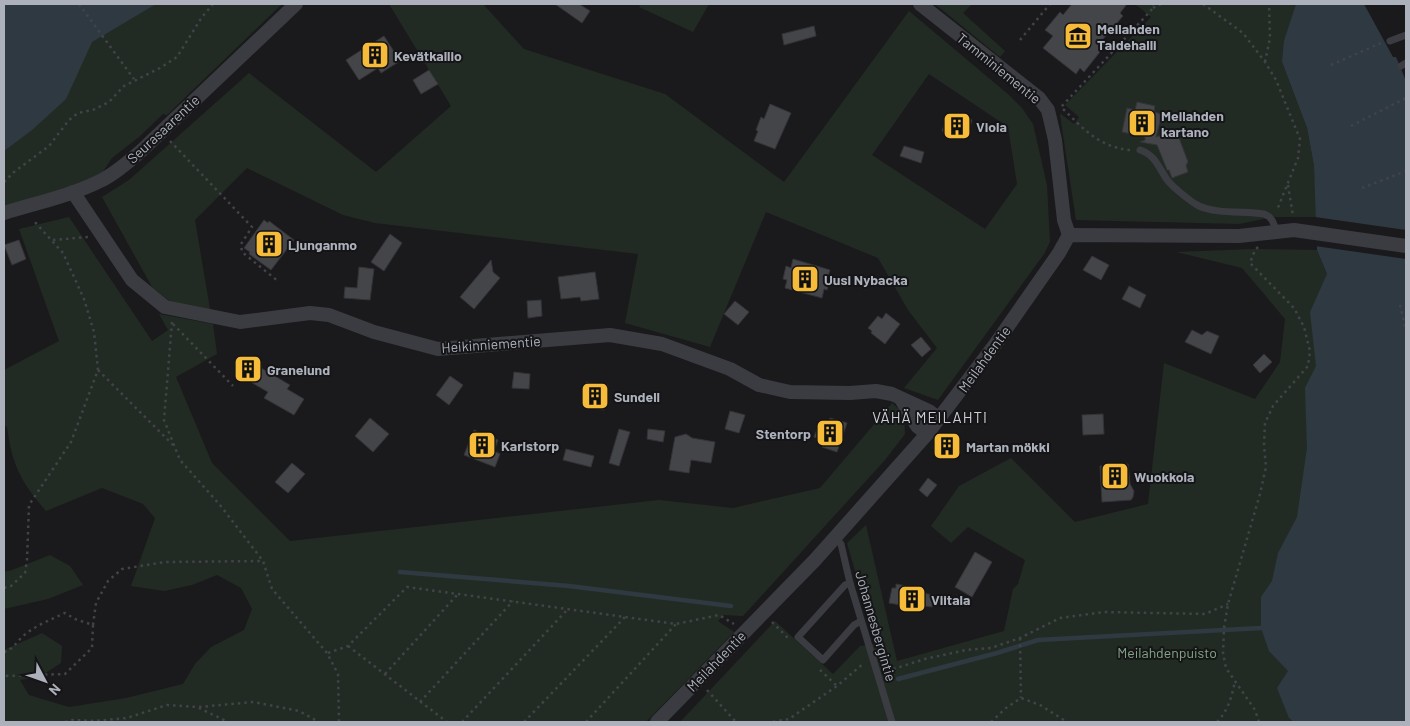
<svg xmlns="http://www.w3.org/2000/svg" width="1410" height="726" font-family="Barlow,sans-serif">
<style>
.green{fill:#222b23;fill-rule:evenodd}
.water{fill:#2f3941}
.pier{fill:#1a1a1c}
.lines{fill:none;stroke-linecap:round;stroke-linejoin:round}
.stream{stroke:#2f3941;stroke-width:4.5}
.building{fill:#444549;stroke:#343438}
.path{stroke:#414349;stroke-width:2.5;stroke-dasharray:2.5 4;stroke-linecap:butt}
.lane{stroke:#3b3c41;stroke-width:7}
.street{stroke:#3b3c41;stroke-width:14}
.labels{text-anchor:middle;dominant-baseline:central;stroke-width:4;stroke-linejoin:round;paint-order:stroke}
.poi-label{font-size:14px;font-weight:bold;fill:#acb1bc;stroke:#151517;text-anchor:start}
.street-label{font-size:14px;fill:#acb1bc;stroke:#151517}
.park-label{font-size:14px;fill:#83a786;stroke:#151517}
.neighbourhood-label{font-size:15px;letter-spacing:1px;fill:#cdd0d8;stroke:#151517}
</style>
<rect width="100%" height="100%" fill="#1a1a1c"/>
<g class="green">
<path d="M72,4H282L167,115L163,114L139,137L112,158L102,173L67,188L4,207V54Z"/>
<path d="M389,4H483L524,49L665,94L784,182L909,11L1009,95L1022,108L1033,124L1047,185L1050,242L1044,254L938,400L904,388L937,348L908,310L878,258L766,212L710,347L625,323L638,254L375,223L343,215L247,168L195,220L211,315L173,304L152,287L102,197L129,180L249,73L376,172L451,106ZM929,74L1008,127L1017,184L985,229L872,155Z"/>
<path d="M641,4H709L693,32L639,7Z"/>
<path d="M935,4H972L963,13L1005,51L1000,57Z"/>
<path d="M1135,4H1296L1282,62L1307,128L1314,166L1317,217H1273L1239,224L1076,220L1060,115L1061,114L1074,124L1079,117L1065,105L1151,17Z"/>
<path d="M69,217L152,341L168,330L159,314L213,324L217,354L176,377L212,463L290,541L659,500L733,508L820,488L892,403L904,414L905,434L885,460L743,616L724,615L718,621L734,632L646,722H4V650L42,633L62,646L61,663L41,676L20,680L29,695L69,707L126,698L183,684L195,664L211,647L244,630L252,609L241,588L217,575L192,585L164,591L131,586L155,518L143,504L102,488L46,511C21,482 12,465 7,427L4,425V370L59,341L19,229Z"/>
<path d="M1254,249L1317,250L1327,274L1405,722H680L775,621L833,674L860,646L876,644L847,543L866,525L897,661L1004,631L1013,589L1018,584L1025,560L968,527L951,543L931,526L959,486L1011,458L1075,522L1148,504L1164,363L1255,399L1280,362L1285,319L1242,268L1176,252Z"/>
<path d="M50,555L70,566L83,585L48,599L4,609V572L12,570Z"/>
</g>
<g class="water">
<path d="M4,4H156L92,42L66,99L32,130L4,151Z"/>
<path d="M1296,4H1364L1393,57H1396L1406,81V722H1294L1289,718L1277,688L1288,671L1269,651L1261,628V597L1272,581L1278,553L1297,517L1307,448L1305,388L1316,366L1310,312L1327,274L1317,250L1314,166L1307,128L1282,62L1284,41Z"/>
</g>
<path class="pier" d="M1315,217L1406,230V259L1315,246Z"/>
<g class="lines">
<g class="stream">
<path d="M400,572L569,586L731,606"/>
<path d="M898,679L997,653L1038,640L1261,628"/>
</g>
</g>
<g class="building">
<path d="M555,4H579L590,11L582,23Z"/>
<path d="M1072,4H1127L1120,13L1123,16L1103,39L1107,43L1084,72L1080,68L1076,74L1043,48L1053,36L1045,30L1060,12L1063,15Z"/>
<path d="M814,26L816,36L784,45L782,34Z"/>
<path d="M384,36L400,61L381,73L378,68L359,80L346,60L363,49L364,46L370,42L373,43Z"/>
<path d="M429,70L438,84L421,94L413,80Z"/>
<path d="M1137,102L1155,106L1154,112L1162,114L1156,137L1170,132L1171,137L1178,135L1188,162L1186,165L1188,172L1172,178L1169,170H1167L1166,167L1157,145L1140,142L1145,140V137L1122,132L1127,108L1135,110Z"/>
<path d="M770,104L791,113L775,149L754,141L758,131L756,130L761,117L764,119Z"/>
<path d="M953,114L972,120L966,138L942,131L946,119L951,121Z"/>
<path d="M904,146L924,152L921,163L900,156Z"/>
<path d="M264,220L268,223L269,221L294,240L271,270L249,254L250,252L244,248Z"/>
<path d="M390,234L402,243L384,271L371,262Z"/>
<path d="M19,240L26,259L12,265L4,245Z"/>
<path d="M1092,256L1109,265L1101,280L1083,270Z"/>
<path d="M793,259L830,270L827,279H830L827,290L824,289L822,298L785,288L787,280L783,279L786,266L791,268Z"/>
<path d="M491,260L493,272L500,278L474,309L460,297Z"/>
<path d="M359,267L374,269L370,300L344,298L345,287L357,288Z"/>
<path d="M595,272L599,299L581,301L580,297L561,299L558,277Z"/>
<path d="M1129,286L1146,295L1140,308L1122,299Z"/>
<path d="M541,300L542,316L528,318L527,301Z"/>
<path d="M735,301L749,312L738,325L724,314Z"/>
<path d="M886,313L900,324L885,344L871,333L872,331L868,328L878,316L882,319Z"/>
<path d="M1192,330L1202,335L1207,331L1219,336L1211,354L1185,342Z"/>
<path d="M921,337L931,349L922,357L911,345Z"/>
<path d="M1264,354L1272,362L1260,373L1253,365Z"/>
<path d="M244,356L262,366L261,368L290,385L287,389L304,399L294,415L264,398L268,392L235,373Z"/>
<path d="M514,372L530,374L529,389L512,388Z"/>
<path d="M450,376L463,385L449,405L436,395Z"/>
<path d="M586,382L608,385L604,410L583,407Z"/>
<path d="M730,411L745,415L739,433L725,429Z"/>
<path d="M1103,414L1104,434L1083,435L1082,415Z"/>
<path d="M370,418L389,434L373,452L355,436Z"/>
<path d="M830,418L847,423L837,452L822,447L824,440L814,437L818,427L821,428L822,425L827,427Z"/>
<path d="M619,429L630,432L619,466L609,463Z"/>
<path d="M648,429L665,431L663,442L647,439Z"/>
<path d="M474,430L498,440L494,451L500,454L495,467L464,455Z"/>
<path d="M944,433L960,444L949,459L933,448Z"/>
<path d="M686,434L692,438L715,442L711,463L691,460L689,473L669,470L675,437Z"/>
<path d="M566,449L594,456L591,467L563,460Z"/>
<path d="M292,463L305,474L288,493L275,482Z"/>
<path d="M1128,464L1130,484L1134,491L1133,497L1131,500L1102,502L1100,466Z"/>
<path d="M928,478L937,485L927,497L919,490Z"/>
<path d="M975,552L992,562L972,597L955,587Z"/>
<path d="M896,584L911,587L910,591L934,595L932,607L925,606L924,609L889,603L892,588H896Z"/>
</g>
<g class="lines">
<g class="path">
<path d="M79,4L134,79"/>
<path d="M1203,4L1243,33L1265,62L1276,80L1300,139L1298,158L1277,210"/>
<path d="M1153,8L1161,4"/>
<path d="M1020,40L1050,4"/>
<path d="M1265,62L1270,38L1269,4"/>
<path d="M1331,65L1381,43"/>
<path d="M1351,126L1406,98"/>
<path d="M170,141L252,227L241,244L242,252L279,282"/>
<path d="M1130,150C1098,147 1083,128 1061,107L1144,18L1153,8V4"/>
<path d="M4,182L14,172L49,146L69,120L78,113L93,110L109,102L124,86L160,68L177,57L202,17L213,4"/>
<path d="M1288,185L1293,216"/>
<path d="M1362,188L1406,171"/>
<path d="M53,240L88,237"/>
<path d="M1258,247L1255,250L1250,263L1294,308L1304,327L1310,351L1308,366L1273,406L1265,423L1264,445L1266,467L1260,494L1228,604L1224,628L1223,653L1226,668L1255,710L1259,722"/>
<path d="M1400,305L1406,330"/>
<path d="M172,322L164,420L180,460L220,505L263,561L272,589L327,653L338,674L339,722"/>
<path d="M173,324L233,386"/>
<path d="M98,370L173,445"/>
<path d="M4,588L11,586L25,573L27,560L29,505L71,442L98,370L94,332L84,299L63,253L33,220"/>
<path d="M772,622L788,638"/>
<path d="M93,625L96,603L108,581L122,569L165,562L263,561"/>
<path d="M1020,638L1021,698"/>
<path d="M348,646L447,722"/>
<path d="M4,652C12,650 16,643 22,637C34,626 50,620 65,613L75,619L93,625L92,648L65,674L4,676"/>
<path d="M328,653L348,646L407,587L676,624L719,615L734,624"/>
<path d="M820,670L837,686"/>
<path d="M887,671L925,659L966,650L991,648L1020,638L1060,618L1104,612L1205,614L1228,604"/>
<path d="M385,674L458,594"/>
<path d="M707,690L736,722"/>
<path d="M420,702L513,601"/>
<path d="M199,707L253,702L299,711L319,722"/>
<path d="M65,722L73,720L95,721L127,718L167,705L197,707L228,722"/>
<path d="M462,722L568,609"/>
<path d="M524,722L625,617"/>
<path d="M586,722L676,624"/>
<path d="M773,722L789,719L837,686L864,663"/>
<path d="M991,722L1006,708L1021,698L1040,705L1067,722"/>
<path d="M1217,722C1228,711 1232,696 1235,681"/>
</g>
<g class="lane">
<path d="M1390,41L1406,35"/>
<path d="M1401,66L1406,63"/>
<path d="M1140,150C1156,155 1159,169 1168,181C1174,188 1191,202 1199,206C1216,214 1245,211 1264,214C1273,217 1274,224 1276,232"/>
<path d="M835,538L841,544L850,583L892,722"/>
<path d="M850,583L845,585L798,637L823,660L854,625L861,621"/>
</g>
<g class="street">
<path d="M920,4L1039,98L1048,110L1055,140L1064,220L1069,235"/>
<path d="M73,192L132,280L165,307L240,322L310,313L329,315L374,332L438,349L610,335L662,344L730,369L759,385L790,392L850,393L876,391L892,394L929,411L939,419"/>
<path d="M4,213C36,203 70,196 100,181C115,174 128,162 141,151L296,4"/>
<path d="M901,399L917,426L927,434"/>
<path d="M657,722L815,560L927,434L994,346L1059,253L1069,235L1239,236L1294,230L1406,246"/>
</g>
</g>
<defs>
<symbol id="museum-square" viewBox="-11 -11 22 22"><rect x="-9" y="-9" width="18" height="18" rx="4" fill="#f5bb39" stroke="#151517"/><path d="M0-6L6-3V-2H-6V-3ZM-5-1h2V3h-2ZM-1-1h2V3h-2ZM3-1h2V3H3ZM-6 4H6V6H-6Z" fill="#111"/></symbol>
<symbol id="building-square" viewBox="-11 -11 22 22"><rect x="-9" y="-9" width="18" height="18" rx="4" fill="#f5bb39" stroke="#151517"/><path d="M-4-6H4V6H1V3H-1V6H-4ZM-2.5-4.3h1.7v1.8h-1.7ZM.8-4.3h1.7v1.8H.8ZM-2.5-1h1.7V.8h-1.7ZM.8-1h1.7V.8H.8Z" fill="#111"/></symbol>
</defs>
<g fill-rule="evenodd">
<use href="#museum-square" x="1062" y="20" width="32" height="32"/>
<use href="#building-square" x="359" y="39" width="32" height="32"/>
<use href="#building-square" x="1126" y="107" width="32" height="32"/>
<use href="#building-square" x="941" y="110" width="32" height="32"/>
<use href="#building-square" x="253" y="228" width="32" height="32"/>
<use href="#building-square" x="789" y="263" width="32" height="32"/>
<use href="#building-square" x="232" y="353" width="32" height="32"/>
<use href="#building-square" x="579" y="380" width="32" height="32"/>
<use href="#building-square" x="814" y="417" width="32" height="32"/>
<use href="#building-square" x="466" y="429" width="32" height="32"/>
<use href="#building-square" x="931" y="430" width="32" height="32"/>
<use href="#building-square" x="1099" y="460" width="32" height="32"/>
<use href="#building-square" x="896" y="583" width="32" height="32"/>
</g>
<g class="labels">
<g class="poi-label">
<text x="1097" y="28">Meilahden<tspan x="1097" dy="16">Taidehalli</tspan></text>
<text x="394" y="55">Kevätkallio</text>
<text x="1161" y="115">Meilahden<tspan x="1161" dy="16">kartano</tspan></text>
<text x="976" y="126">Viola</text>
<text x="288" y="244">Ljunganmo</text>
<text x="824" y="279">Uusi Nybacka</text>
<text x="267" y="369">Granelund</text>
<text x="614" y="396">Sundell</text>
<text x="811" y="433" text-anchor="end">Stentorp</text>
<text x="501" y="445">Karlstorp</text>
<text x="966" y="446">Martan mökki</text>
<text x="1134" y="476">Wuokkola</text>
<text x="931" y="599">Viitala</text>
</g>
<g class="street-label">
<text transform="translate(999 68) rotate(39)">Tamminiementie</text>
<text transform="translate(163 129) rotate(-43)">Seurasaarentie</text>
<text transform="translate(491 344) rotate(-4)">Heikinniementie</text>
<text transform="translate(984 359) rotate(-54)">Meilahdentie</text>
<text transform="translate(876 626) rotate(74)">Johannesbergintie</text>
<text transform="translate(716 661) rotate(-46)">Meilahdentie</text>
</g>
<g class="park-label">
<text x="1167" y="652">Meilahdenpuisto</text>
</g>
<g class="neighbourhood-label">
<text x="930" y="417">VÄHÄ MEILAHTI</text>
</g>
</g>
<rect width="1410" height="726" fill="none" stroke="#acb1bc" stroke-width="10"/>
<g transform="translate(45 681) rotate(131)" stroke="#151517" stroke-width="4" paint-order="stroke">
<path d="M0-4L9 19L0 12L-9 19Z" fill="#acb1bc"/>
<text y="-8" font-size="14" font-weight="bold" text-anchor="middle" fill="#acb1bc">N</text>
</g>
</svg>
